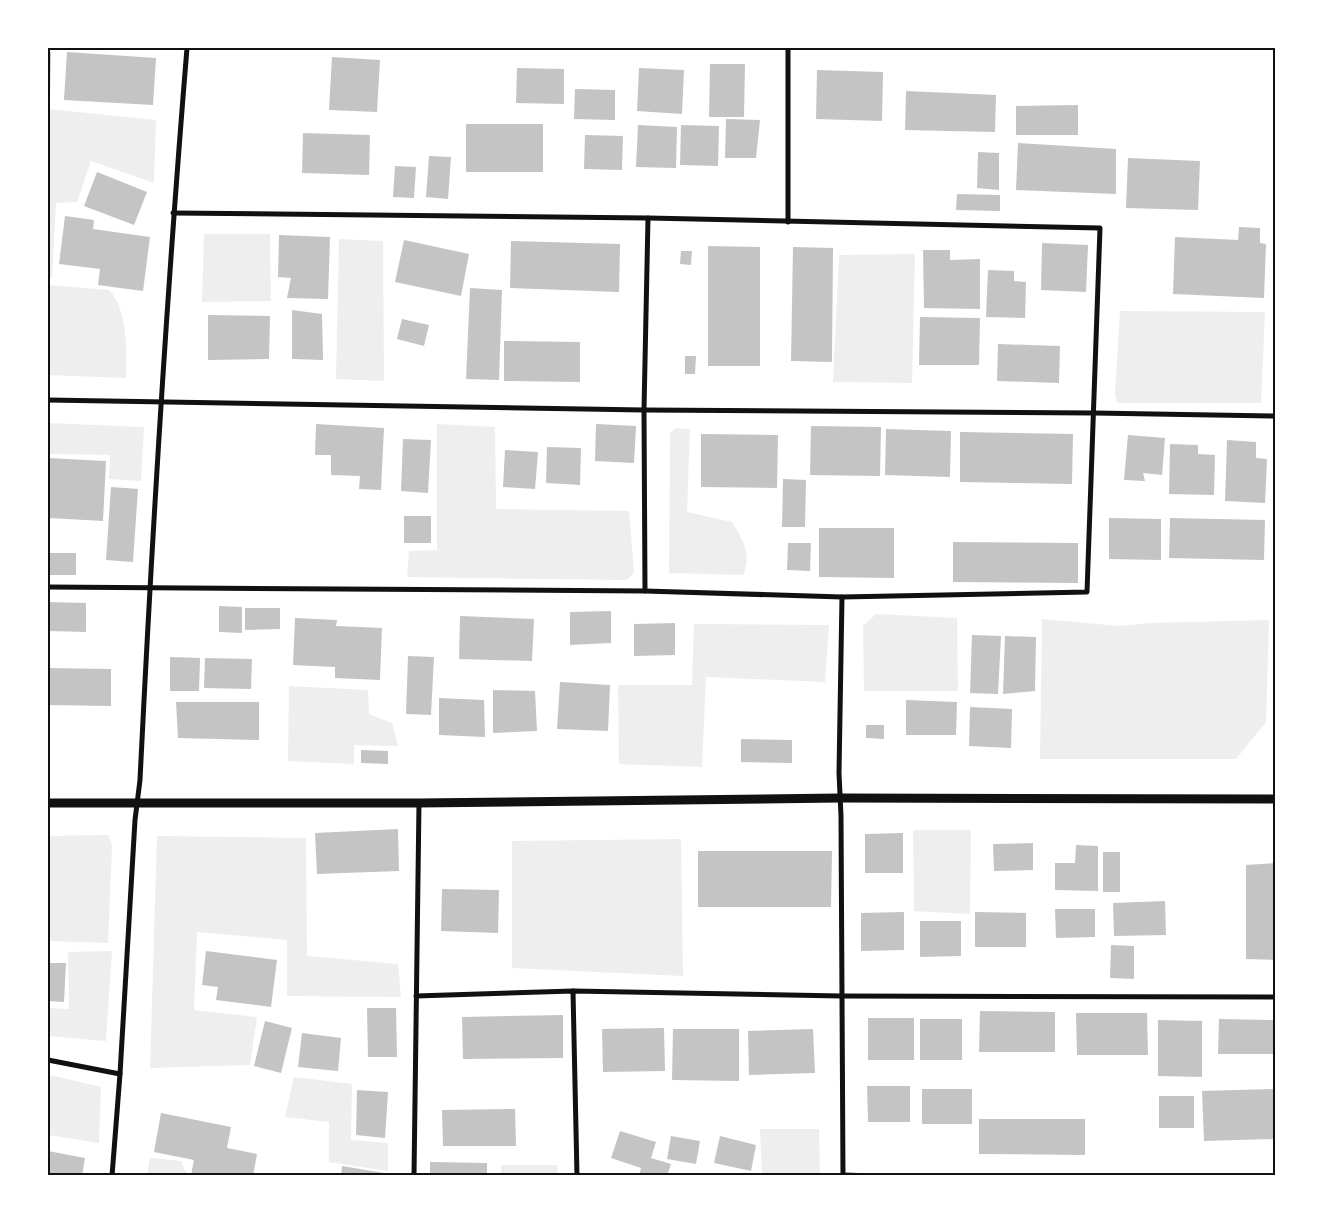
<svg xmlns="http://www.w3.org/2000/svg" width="1323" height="1223" font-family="Jost,sans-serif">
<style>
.green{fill:#eee}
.building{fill:#c4c4c4}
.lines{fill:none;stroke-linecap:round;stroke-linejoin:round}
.minor{stroke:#111;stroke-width:5}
.tertiary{stroke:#111;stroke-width:9}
.neatline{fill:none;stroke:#111;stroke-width:2}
</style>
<rect width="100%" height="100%" fill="#fff"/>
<g class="green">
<path d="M48,109L156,120L154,183L91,161L77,202L56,203L52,278H48Z"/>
<path d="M204,234H270L271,301L202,302Z"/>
<path d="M339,239L383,241L384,381L336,379Z"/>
<path d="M915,254L912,383L833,382L839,255Z"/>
<path d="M48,285L109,290C128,310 127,352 126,378L48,375Z"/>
<path d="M1120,311L1265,312L1261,403H1117L1115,392Z"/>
<path d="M48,423L144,427L141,481L109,479L110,455L48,454Z"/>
<path d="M437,424L495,427L496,509L629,511L634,572L627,580L407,577L409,551L437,550Z"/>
<path d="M675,428L690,429L687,512L732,522C743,540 752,554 743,575L669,573L670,434Z"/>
<path d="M876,614L957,618L958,691H864L863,626Z"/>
<path d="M1042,619L1119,626L1150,623L1269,620L1266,722L1236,759H1040Z"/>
<path d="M694,624L829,625L825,682L706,677L702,767L619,764L618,685H692Z"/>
<path d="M289,686L368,690L369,714L392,723L398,746L354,745V764L288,761Z"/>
<path d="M913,830H971L970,914L914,911Z"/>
<path d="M108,835L112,845L108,943L48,941L49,836Z"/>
<path d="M157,836L306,838L307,956L398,964L401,997L287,996V940L197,932L194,1010L257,1017L250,1065L150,1068Z"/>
<path d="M681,839L683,976L512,968V841Z"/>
<path d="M112,951L106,1041L48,1036V1008L69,1009L68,952Z"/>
<path d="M50,1075L101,1087L99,1143L48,1135V1094Z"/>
<path d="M294,1077L352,1084L351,1140L388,1143V1171L329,1162V1122L285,1117Z"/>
<path d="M760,1129H819L820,1175H762Z"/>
<path d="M150,1158L181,1161L184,1169L189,1175H147Z"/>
<path d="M501,1165H557L558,1175H501Z"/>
</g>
<g class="building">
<path d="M48,52H51L50,97H48Z"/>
<path d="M67,52L156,58L153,105L64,100Z"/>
<path d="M332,57L380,60L377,112L329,110Z"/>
<path d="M710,64H745L744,117H709Z"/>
<path d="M517,68L564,69V104L516,103Z"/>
<path d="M639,68L684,70L682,114L637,111Z"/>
<path d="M817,70L883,72L882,121L816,119Z"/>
<path d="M575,89L615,90V120L574,119Z"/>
<path d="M906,91L996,95L995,132L905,130Z"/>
<path d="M1078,105V135H1016V106Z"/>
<path d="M726,119L760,120L756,158H725Z"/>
<rect x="466" y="124" width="77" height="48"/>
<path d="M638,125L677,127L676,168L636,167Z"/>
<path d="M681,125L719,126L718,166L680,165Z"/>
<path d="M303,133L370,135L369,175L302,173Z"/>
<path d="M585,135L623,136L622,170L584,169Z"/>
<path d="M1018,143L1116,149V194L1016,190Z"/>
<path d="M978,152L999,153V190L977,188Z"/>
<path d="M429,156L451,157L448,199L426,197Z"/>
<path d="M1128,158L1200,161L1198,210L1126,208Z"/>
<path d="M395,166L416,167L414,198L393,197Z"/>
<path d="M97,172L147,192L134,225L84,206Z"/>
<path d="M957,194L1000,195V211L956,210Z"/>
<path d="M65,216L94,220L93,229L150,237L143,291L98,285L100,269L59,264Z"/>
<path d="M1239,227L1260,228V243L1266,244L1264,298L1173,294L1175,237L1238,240Z"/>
<path d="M279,235L330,237L328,299L287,298L291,278L278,277Z"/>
<path d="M404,240L469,254L461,296L395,282Z"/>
<path d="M511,241L620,244L619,292L510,288Z"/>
<path d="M1042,243L1088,245L1086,292L1041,290Z"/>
<path d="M708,246L760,247V366H708Z"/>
<path d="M793,247L833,248L832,362L791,361Z"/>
<path d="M923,250H950V260L980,259V309L924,308Z"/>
<path d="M681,251H692L691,265L680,264Z"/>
<path d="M988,270L1014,271V281L1026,282L1025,318L986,317Z"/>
<path d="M470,288L502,290L499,380L466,379Z"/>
<path d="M292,310L322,314L323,360L292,359Z"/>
<path d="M208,315L270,316L269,359L208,360Z"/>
<path d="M920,317L980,318L979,365H919Z"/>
<path d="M402,319L429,325L424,346L397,339Z"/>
<path d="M504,341L580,342V382L504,381Z"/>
<path d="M998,344L1060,346L1059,383L997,381Z"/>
<path d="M685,356H696L695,374H685Z"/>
<path d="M316,424L384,428L381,490L359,489L360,476L331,475V455H315Z"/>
<path d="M596,424L636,426L634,463L595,461Z"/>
<path d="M811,426L881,427L880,476L810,475Z"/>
<path d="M886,429L951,431L950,477L885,475Z"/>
<path d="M960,432L1073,434L1072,484L960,482Z"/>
<path d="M701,434L778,435L777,488L701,487Z"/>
<path d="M1128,435L1165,438L1162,475L1143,473L1145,481L1124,480Z"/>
<path d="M403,439L431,440L428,493L401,491Z"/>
<path d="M1227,440L1256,442V458L1267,459L1265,503L1225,501Z"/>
<path d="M1170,444L1198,445V454L1215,455L1214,495L1169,494Z"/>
<path d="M547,447L581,448L580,485L546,483Z"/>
<path d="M505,450L538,452L535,489L503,487Z"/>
<path d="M48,458L106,461L103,521L48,518Z"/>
<path d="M783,479L806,480L805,527H782Z"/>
<path d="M111,487L138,489L133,562L106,560Z"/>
<rect x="404" y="516" width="27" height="27"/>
<path d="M1109,518L1161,519V560L1109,559Z"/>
<path d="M1170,518L1265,520L1264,560L1169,558Z"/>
<path d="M819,528H894V578L819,577Z"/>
<path d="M953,542L1078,543V583L953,582Z"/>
<path d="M788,543H811L810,571L787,570Z"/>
<rect x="48" y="553" width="28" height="22"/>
<path d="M48,602L86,603V632L48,631Z"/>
<path d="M219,606L242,607V633L219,632Z"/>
<path d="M245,608H280V629L245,630Z"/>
<path d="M611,611V643L570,645V612Z"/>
<path d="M460,616L534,619L532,661L459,659Z"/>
<path d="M295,618L337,620L336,626L382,628L380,680L335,678V667L293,665Z"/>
<path d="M675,623V655L634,656V624Z"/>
<path d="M972,635L1001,636L998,694L970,693Z"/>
<path d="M1005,636L1036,637L1035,691L1003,694Z"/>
<path d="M408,656L434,657L431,715L406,714Z"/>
<path d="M170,657L200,658L199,691H170Z"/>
<path d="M205,658L252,659L251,689L204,688Z"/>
<path d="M48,668L111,669V706L48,705Z"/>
<path d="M560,682L610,685L608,731L557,729Z"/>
<path d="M493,690L535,691L537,731L493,733Z"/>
<path d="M439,698L484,700L485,737L439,735Z"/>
<path d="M906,700L957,702L956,735H906Z"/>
<path d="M176,702H259V740L178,738Z"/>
<path d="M970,707L1012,709L1011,748L969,746Z"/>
<path d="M866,725H884V739L866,738Z"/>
<path d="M741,739L792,740V763L741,762Z"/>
<path d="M361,750L388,751V764L361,763Z"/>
<path d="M398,829L399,871L317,874L315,833Z"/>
<path d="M903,833V873H865V834Z"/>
<path d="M1033,843V870L994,871L993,844Z"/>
<path d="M1076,845L1098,846V891L1055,890V863H1075Z"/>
<path d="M698,851H832L831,907H698Z"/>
<rect x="1103" y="852" width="17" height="40"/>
<path d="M1276,863V960L1246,959V865Z"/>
<path d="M442,889L499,890L498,933L441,931Z"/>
<path d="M1165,901L1166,935L1114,936L1113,903Z"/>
<path d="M1055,909H1095V937L1056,938Z"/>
<path d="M904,912V950L861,951V913Z"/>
<path d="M975,912L1026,913V947H975Z"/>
<path d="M920,921H961V956L920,957Z"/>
<path d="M1111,945L1134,946V979L1110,978Z"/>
<path d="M206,951L277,960L271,1007L216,1000L218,987L202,985Z"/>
<path d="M48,963H66L64,1002L48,1001Z"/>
<path d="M367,1008H396L397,1057H368Z"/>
<path d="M980,1011L1055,1012V1052H979Z"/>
<path d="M1076,1013H1147L1148,1055H1077Z"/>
<path d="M563,1015V1058L463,1059L462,1017Z"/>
<rect x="868" y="1018" width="46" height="42"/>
<rect x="920" y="1019" width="42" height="41"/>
<path d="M1219,1019L1276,1020V1054H1218Z"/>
<path d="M1158,1020L1202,1021V1077L1158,1076Z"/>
<path d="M265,1021L292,1028L281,1073L254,1066Z"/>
<path d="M664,1028L665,1071L603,1072L602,1029Z"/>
<path d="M673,1029H739V1081L672,1080Z"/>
<path d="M813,1029L815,1073L749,1075L748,1031Z"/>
<path d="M302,1033L341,1038L338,1071L298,1067Z"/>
<path d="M867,1086H910V1122H868Z"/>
<rect x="922" y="1089" width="50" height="35"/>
<path d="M1276,1089V1139L1204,1141L1202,1091Z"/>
<path d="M357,1090L388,1092L385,1138L356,1135Z"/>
<rect x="1159" y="1096" width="35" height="32"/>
<path d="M515,1109L516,1146H443L442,1110Z"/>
<path d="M161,1113L231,1127L227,1148L257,1154L253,1176L191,1175L194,1160L154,1152Z"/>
<path d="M979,1119H1085V1155L979,1154Z"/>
<path d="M620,1131L656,1142L651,1158L671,1164L667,1176H639L641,1168L611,1158Z"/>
<path d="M671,1136L700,1141L696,1164L667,1159Z"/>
<path d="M720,1136L756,1145L751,1171L714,1163Z"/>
<path d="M48,1151L85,1158L82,1176H48Z"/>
<path d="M430,1162L487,1163V1176H430Z"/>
<path d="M342,1166L390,1174V1176H341Z"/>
</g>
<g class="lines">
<g class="minor">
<path d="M788,222V48"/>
<path d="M48,400L644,410L1094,413L1276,416"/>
<path d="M48,587L645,591L842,597L1087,592L1100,228L648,218L173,213"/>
<path d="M645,591L644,410L648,218"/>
<path d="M842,597L839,773L841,816L843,1176"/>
<path d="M573,991L577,1176"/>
<path d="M416,996L573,991L841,996L1276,997"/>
<path d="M48,1060L120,1074"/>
<path d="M843,1175L874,1176"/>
<path d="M112,1176L120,1074L135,820L140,780C152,535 167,291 187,48"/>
<path d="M414,1176L419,803"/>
</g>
<path class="tertiary" d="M48,803H419L840,798L1276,799"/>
</g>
<rect width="1323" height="1223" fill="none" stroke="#ffffff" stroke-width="98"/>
<rect x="49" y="49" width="1225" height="1125" class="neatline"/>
</svg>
